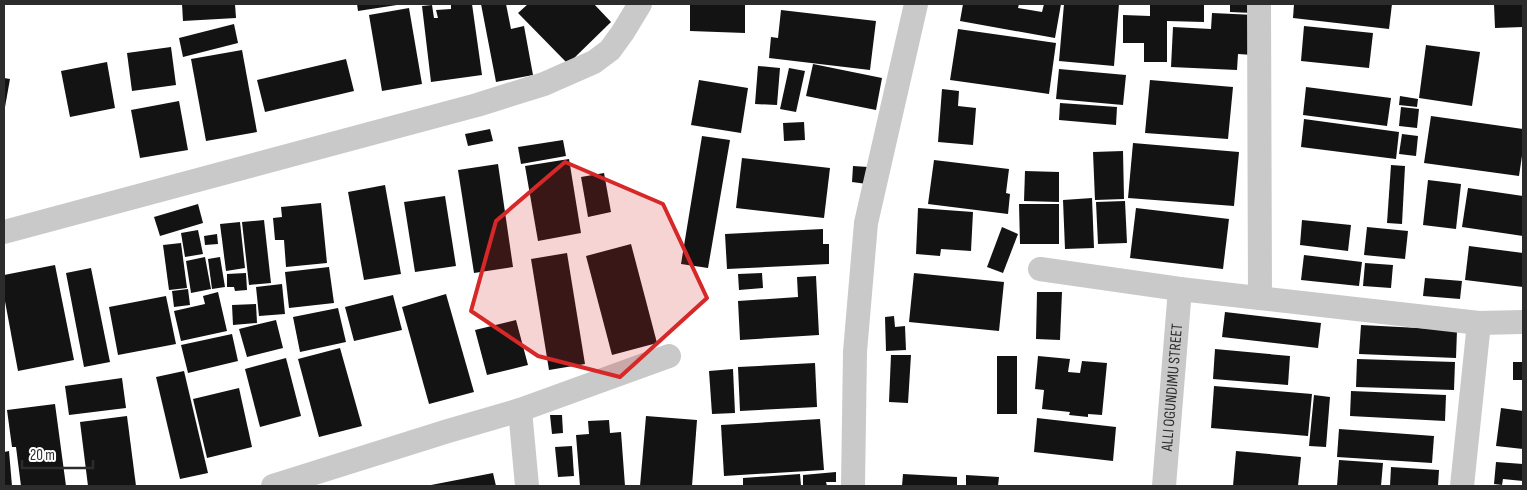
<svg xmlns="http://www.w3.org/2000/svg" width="1527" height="490" font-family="'Sofia Sans Condensed',sans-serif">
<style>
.building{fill:#131313}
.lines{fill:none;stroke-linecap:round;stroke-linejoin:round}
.street{stroke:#c9c9c9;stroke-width:24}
.marked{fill:#d62828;fill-opacity:0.2;stroke:#d62828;stroke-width:4;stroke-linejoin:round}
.labels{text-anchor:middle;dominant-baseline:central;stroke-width:5;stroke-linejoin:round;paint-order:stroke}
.street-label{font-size:16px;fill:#2c2c2c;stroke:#fff}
</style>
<rect width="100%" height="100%" fill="#fff"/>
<g class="building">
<path d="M182,4H235L236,18L183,21Z"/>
<path d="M357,4H397V5L358,11Z"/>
<path d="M451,4H472L482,75L431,82L422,6L432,5L434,18H438L436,10L451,9Z"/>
<path d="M481,4H506L511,29L524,26L533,75L496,82Z"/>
<path d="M528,4H594L611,22L568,64L518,13Z"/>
<path d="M690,4L745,5V33L690,31Z"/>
<path d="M963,4H1019L1018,8L1042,12L1044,4H1061L1055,38L960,21Z"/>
<path d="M1064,4H1119L1114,66L1059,61Z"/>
<path d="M1150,4H1204V22L1167,21V62H1144V43H1123V15L1150,16Z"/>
<path d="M1230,4H1253V13L1230,12Z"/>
<path d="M1294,4H1392L1389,29L1293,18Z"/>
<path d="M1494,4H1523V27L1495,28Z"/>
<path d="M409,8L422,84L382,91L369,15Z"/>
<path d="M781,10L876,21L870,70L769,58L771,37L778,38Z"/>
<path d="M1212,13L1255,15L1253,55L1238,54L1237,70L1171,67L1173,27L1211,29Z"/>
<path d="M234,24L238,43L183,57L179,38Z"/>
<path d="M1304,26L1373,33L1369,68L1301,61Z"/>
<path d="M958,29L1056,43L1049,94L950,80Z"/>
<path d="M1426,45L1480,52L1472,106L1419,98Z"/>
<path d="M171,47L176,85L132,91L127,53Z"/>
<path d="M242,50L257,132L206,141L191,59Z"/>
<path d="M346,59L354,91L265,112L257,80Z"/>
<path d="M107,62L115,108L70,117L61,71Z"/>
<path d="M813,64L882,78L876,110L806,96Z"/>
<path d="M758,66L780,68L777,105L755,104Z"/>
<path d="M789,68L805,71L796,112L780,109Z"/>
<path d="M1059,69L1126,75L1123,105L1056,99Z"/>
<path d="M4,78L10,79L5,107H4Z"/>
<path d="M699,80L748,88L741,133L691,125Z"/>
<path d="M1150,80L1233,87L1228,139L1145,133Z"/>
<path d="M1306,87L1391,98L1387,126L1303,115Z"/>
<path d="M942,89L959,91L958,106L976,108L973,145L938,142Z"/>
<path d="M1400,96L1418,99L1417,107L1399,105Z"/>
<path d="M179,101L188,150L140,158L131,110Z"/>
<path d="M1060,103L1117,107L1116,125L1059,120Z"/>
<path d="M1401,107L1419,109L1417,128L1399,126Z"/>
<path d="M1431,116L1523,129V149L1519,176L1424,163Z"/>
<path d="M1304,119L1399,132L1396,159L1301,147Z"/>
<path d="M804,122L805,140L784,141L783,123Z"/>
<path d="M490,129L493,141L468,146L465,134Z"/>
<path d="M1402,134L1418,136L1416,156L1399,154Z"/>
<path d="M702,136L730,140L708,268L681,264Z"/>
<path d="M563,140L566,156L521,164L518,147Z"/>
<path d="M1133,143L1239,152L1234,206L1128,198Z"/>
<path d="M1123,151L1124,199L1095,200L1093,152Z"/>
<path d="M742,158L830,168L824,218L736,208Z"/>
<path d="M569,159L581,233L538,241L525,166Z"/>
<path d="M934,160L1009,169L1006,193L1010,194L1008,214L928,204Z"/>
<path d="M498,164L513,267L474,273L458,170Z"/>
<path d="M1391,165L1405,166L1402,224L1387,223Z"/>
<path d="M853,166L868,167L867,184L852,182Z"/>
<path d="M1025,171L1059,172V202L1024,201Z"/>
<path d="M604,173L611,212L588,217L581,177Z"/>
<path d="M1428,180L1461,184L1456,229L1423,225Z"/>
<path d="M385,185L401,274L364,280L348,192Z"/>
<path d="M1468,188L1523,196V236L1462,227Z"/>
<path d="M445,196L456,266L415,272L404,202Z"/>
<path d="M1092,198L1094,248L1065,249L1063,200Z"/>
<path d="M1125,201L1127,243L1098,244L1096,202Z"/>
<path d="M321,203L327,263L286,267L284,240H275L273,218L282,217L281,207Z"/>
<path d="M198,204L203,223L160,236L154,217Z"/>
<path d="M1019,204H1059V244H1020Z"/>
<path d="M918,208L973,212L971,251L941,249L940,256L916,254Z"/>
<path d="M1136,208L1229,219L1223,269L1130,258Z"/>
<path d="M264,220L271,283L249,285L242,222Z"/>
<path d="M1302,220L1351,225L1348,251L1300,245Z"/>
<path d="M240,222L245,268L226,271L220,224Z"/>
<path d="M1002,227L1018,234L1003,273L987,267Z"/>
<path d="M1367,227L1408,231L1405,259L1364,255Z"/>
<path d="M823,229V244H829V264L727,269L725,234Z"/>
<path d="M198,230L203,254L185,257L181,233Z"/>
<path d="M217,234L218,244L205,245L204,236Z"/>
<path d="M181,243L187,288L169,290L163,245Z"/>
<path d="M631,244L657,343L612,355L586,256Z"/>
<path d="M1469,246L1523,253V287L1465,280Z"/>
<path d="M567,253L585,364L549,370L531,259Z"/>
<path d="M1304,255L1362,262L1359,286L1301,280Z"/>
<path d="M205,257L211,289L191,293L186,261Z"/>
<path d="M220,257L225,287L212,289L208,259Z"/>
<path d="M1365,263L1393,265L1391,288L1363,286Z"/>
<path d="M55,265L74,360L18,371L4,296V275Z"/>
<path d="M329,267L334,303L289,308L285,272Z"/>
<path d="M91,268L110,362L84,367L66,273Z"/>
<path d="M246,273L247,290L235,291L234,287H227V274Z"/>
<path d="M762,273L763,288L739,290L738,274Z"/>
<path d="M914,273L1004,282L999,331L909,322Z"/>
<path d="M816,276L819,335L740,340L738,301L798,297L797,277Z"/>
<path d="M1425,278L1462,281L1460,299L1423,296Z"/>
<path d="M282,284L285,314L259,316L256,287Z"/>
<path d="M188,289L190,305L174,307L172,291Z"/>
<path d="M218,292L227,331L181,341L174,311L205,304L203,296Z"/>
<path d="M1037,292H1062L1060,340L1036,339Z"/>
<path d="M446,294L474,392L429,404L402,307Z"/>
<path d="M393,295L402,330L354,341L345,307Z"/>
<path d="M166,296L176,344L118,355L109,307Z"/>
<path d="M256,304L257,323L233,325L232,305Z"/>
<path d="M338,308L346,342L300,352L293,317Z"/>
<path d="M1225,312L1321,323L1318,348L1222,337Z"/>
<path d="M894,316L895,327L905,326L906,350L886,351L885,317Z"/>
<path d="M276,320L283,348L247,357L239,329Z"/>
<path d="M516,320L528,365L487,375L475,330Z"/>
<path d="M1361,325L1457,330L1456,358L1359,354Z"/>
<path d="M232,334L238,361L188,373L181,345Z"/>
<path d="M340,348L362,426L319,437L298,359Z"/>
<path d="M1215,349L1290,356L1288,385L1213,379Z"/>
<path d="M891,355H911L908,403L889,402Z"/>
<rect x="997" y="356" width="20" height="58"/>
<path d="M1038,356L1070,359L1068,372L1080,373L1082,361L1107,363L1102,415L1088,414V417L1069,415L1070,412L1042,409L1044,390L1035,389Z"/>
<path d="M286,358L301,416L260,427L245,369Z"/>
<path d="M1357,359L1455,362L1454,390L1356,387Z"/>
<rect x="1513" y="362" width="10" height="18"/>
<path d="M815,363L817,407L740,411L738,367Z"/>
<path d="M733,369L735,413L712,414L709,371Z"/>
<path d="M184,371L208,473L180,479L156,377Z"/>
<path d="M122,378L126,408L69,415L65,386Z"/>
<path d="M1214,386L1312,394L1308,436L1211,428Z"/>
<path d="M239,388L252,447L207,458L193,399Z"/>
<path d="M1351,391L1446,395L1445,421L1350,416Z"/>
<path d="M1314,395L1330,397L1326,447L1309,446Z"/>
<path d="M55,404L66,486H21L16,447H12L7,410Z"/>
<path d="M1501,408L1523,411V449L1496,446Z"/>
<path d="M550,415H562L563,433L552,434Z"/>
<path d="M127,416L136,486H88L80,422Z"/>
<path d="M646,416L697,420L692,486H640Z"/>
<path d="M1037,418L1116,427L1113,461L1034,452Z"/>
<path d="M820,419L824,470L724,476L721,425Z"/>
<path d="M609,420L610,433L621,432L625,486H580L576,435L589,434L588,421Z"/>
<path d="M1339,429L1434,436L1432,463L1337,457Z"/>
<path d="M572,446L574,476L558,477L555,447Z"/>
<path d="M9,451L12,486H4V452Z"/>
<path d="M1236,451L1301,457L1298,486H1233Z"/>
<path d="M1339,460L1383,463L1381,486H1337Z"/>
<path d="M1496,462L1523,464V481L1503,479L1502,485L1494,484Z"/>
<path d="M1391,467L1439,470L1438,486H1390Z"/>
<path d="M836,472V482H826L827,486H803V475Z"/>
<path d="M493,473L496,486H432L431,485Z"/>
<path d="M800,474L801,486H743V478Z"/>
<path d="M903,474L957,477V486H902Z"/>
<path d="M966,475L999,477L998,486H966Z"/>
</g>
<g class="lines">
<g class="street">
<path d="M1259,4L1260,298"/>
<path d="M4,232L477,105L544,84L594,62L610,50L623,32L640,4"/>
<path d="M1040,269L1180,289L1479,323L1523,322"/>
<path d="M520,410L527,486"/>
<path d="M273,486L448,431L520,410L669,356"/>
<path d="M853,486L855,352L866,223L916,4"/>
<path id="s1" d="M1164,486L1180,289"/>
<path d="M1462,486L1479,323"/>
</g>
</g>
<path class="marked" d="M565,162L663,204L707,298L620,377L538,356L471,311L496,221Z"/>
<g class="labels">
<g class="street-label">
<text stroke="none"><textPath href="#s1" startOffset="99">ALLI OGUNDIMU STREET</textPath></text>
</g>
</g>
<rect width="1527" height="490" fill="none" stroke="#2c2c2c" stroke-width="10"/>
<path d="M22 460v8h71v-8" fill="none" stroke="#2c2c2c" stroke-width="2.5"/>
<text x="30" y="460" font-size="15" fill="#2c2c2c" stroke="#ffffff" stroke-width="4" paint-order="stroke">20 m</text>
</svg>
